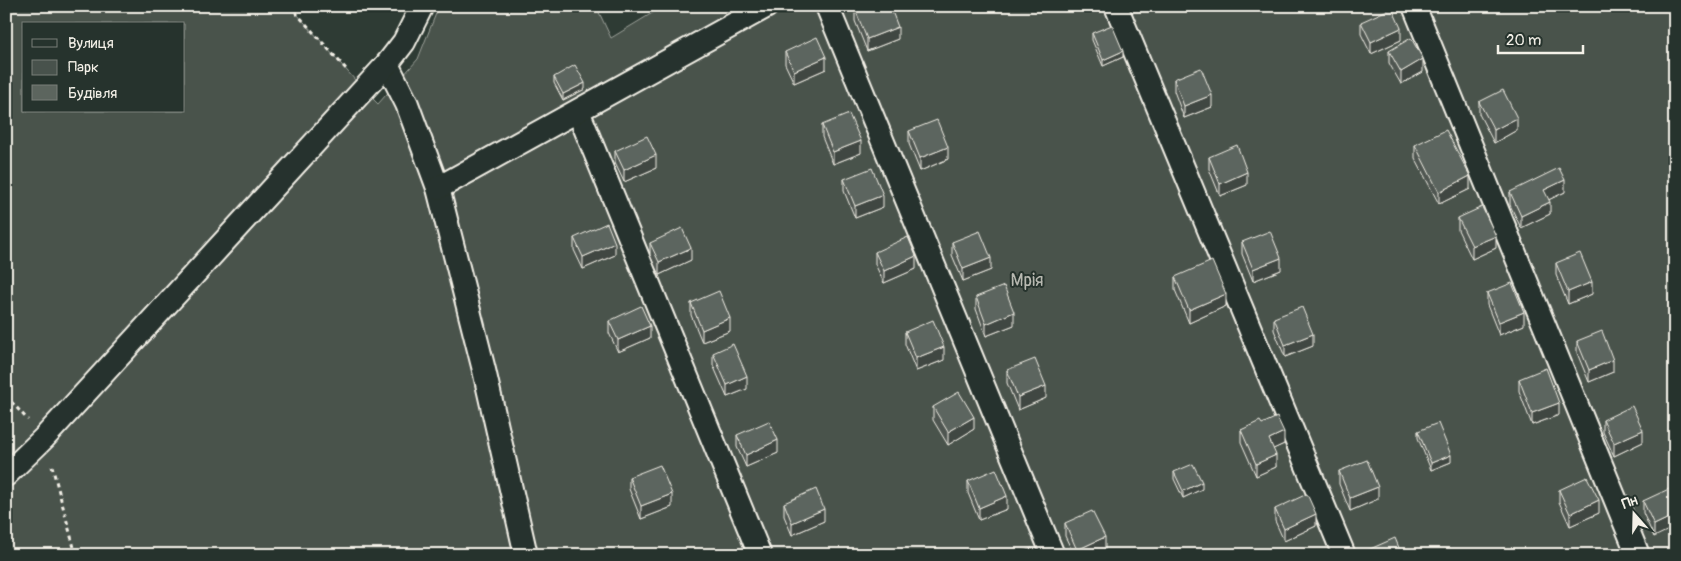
<svg xmlns="http://www.w3.org/2000/svg" width="1681" height="561" font-family="Pangolin,sans-serif">
<style>
.green{fill:#48524c;stroke:#9ea29a;fill-rule:evenodd}
.lines{fill:none;stroke-linecap:round;stroke-linejoin:round}
.minor-casing{stroke:#f4f1e8;stroke-width:26}
.path{stroke:#f4f1e8;stroke-width:3;stroke-dasharray:4 4;stroke-linecap:butt}
.minor{stroke:#26332d;stroke-width:22}
.wall{fill:#4f5751;stroke:#f4f1e8}
.shaded-wall{fill:#404742;stroke:#f4f1e8}
.building{fill:#5c655e;stroke:#f4f1e8}
.labels{text-anchor:middle;dominant-baseline:central;stroke-width:4;stroke-linejoin:round;paint-order:stroke}
.park-label{font-size:18px;fill:#b8b9b1;stroke:#26332d}
</style>
<rect width="100%" height="100%" fill="#2e3b34"/>
<filter id="ink" filterUnits="userSpaceOnUse"><feTurbulence type="fractalNoise" baseFrequency=".02" numOctaves="2"/><feDisplacementMap in="SourceGraphic" scale="10" xChannelSelector="R" yChannelSelector="G"/><feConvolveMatrix kernelMatrix="1 2 1 2 8 2 1 2 1" color-interpolation-filters="sRGB"/></filter>
<g filter="url(#ink)">
<path class="green" d="M6,6H290L363,89L378,104L418,59L439,6H596L611,38L664,6H1675V555H6ZM24,24H184V111H24Z"/>
<g class="lines">
<defs>
<g id="minor">
<path d="M827,6L1053,555"/>
<path d="M1116,6L1344,555"/>
<path d="M1414,6L1638,555"/>
<path d="M387,64L407,104L438,188L484,370L526,555"/>
<path d="M578,111L760,555"/>
<path d="M438,188L767,6"/>
<path d="M6,475L44,438L387,64L404,42L422,6"/>
</g>
</defs>
<use href="#minor" class="minor-casing"/>
<g class="path">
<path d="M290,6L346,69"/>
<path d="M6,396L28,420"/>
<path d="M52,466L76,555"/>
</g>
<use href="#minor" class="minor"/>
</g>
<g class="wall">
<path d="M855,9L898,39L867,51L855,21Z"/>
<path d="M1361,22L1401,40L1371,54L1361,34Z"/>
<path d="M1092,33L1123,57L1103,66L1092,40Z"/>
<path d="M1389,51L1423,72L1401,84L1389,63Z"/>
<path d="M785,52L826,69L794,83L785,64Z"/>
<path d="M554,77L585,89L563,100L554,83Z"/>
<path d="M1174,79L1212,107L1184,118L1174,91Z"/>
<path d="M1479,102L1517,130L1494,143L1479,114Z"/>
<path d="M822,125L861,153L833,164L822,137Z"/>
<path d="M909,131L948,159L920,171L909,144Z"/>
<path d="M1415,145L1470,189L1439,204L1415,158Z"/>
<path d="M615,151L656,168L624,182L615,163Z"/>
<path d="M1209,157L1247,185L1220,196L1209,169Z"/>
<path d="M844,179L883,207L855,218L844,191Z"/>
<path d="M1510,192H1565L1548,200L1550,214L1521,228L1510,205Z"/>
<path d="M1458,218L1496,248L1472,259L1458,230Z"/>
<path d="M574,238L615,255L583,269L574,250Z"/>
<path d="M952,242L991,270L963,281L952,255Z"/>
<path d="M1242,242L1281,270L1253,281L1242,254Z"/>
<path d="M650,243L691,260L659,275L650,255Z"/>
<path d="M875,252L916,269L884,283L875,264Z"/>
<path d="M1556,263L1592,294L1568,304L1556,275Z"/>
<path d="M1175,277L1226,306L1189,323L1175,290Z"/>
<path d="M1487,293L1524,325L1499,335L1487,305Z"/>
<path d="M976,297L1014,325L986,336L976,309Z"/>
<path d="M691,303L730,331L702,342L691,315Z"/>
<path d="M1274,318L1313,346L1285,357L1274,330Z"/>
<path d="M609,321L650,338L618,352L609,333Z"/>
<path d="M905,332L944,360L916,371L905,344Z"/>
<path d="M1577,341L1613,372L1589,382L1577,353Z"/>
<path d="M713,353L747,389L727,397L713,365Z"/>
<path d="M1007,370L1046,398L1018,410L1007,383Z"/>
<path d="M1519,379L1559,415L1532,425L1519,391Z"/>
<path d="M933,407L974,429L948,445L933,420Z"/>
<path d="M1603,420L1643,442L1614,456L1603,432Z"/>
<path d="M1262,424L1284,444L1273,449L1276,467L1256,476L1241,442V430Z"/>
<path d="M1418,431L1451,462L1431,470L1418,438Z"/>
<path d="M737,435L778,453L746,467L737,447Z"/>
<path d="M1339,471L1378,499L1350,511L1339,484Z"/>
<path d="M1174,472L1202,489L1183,498L1174,479Z"/>
<path d="M629,477L672,507L641,519L629,489Z"/>
<path d="M968,481L1007,509L979,520L968,493Z"/>
<path d="M1559,490L1599,513L1570,526L1559,502Z"/>
<path d="M1675,495L1654,537L1643,513V501Z"/>
<path d="M784,503L824,521L792,535L784,516Z"/>
<path d="M1275,509L1316,526L1284,541L1275,521Z"/>
<path d="M1065,523L1105,550L1093,555H1074L1065,536Z"/>
</g>
<g class="shaded-wall">
<path d="M898,27V39L867,51V39Z"/>
<path d="M1401,28V40L1371,54V42Z"/>
<path d="M1123,51V57L1103,66V60Z"/>
<path d="M826,57V69L794,83V71Z"/>
<path d="M1423,59V72L1401,84V72Z"/>
<path d="M585,83V89L563,100V94Z"/>
<path d="M1212,95V107L1184,118V106Z"/>
<path d="M1517,118V130L1494,143V130Z"/>
<path d="M861,141V153L833,164V152Z"/>
<path d="M948,147V159L920,171V158Z"/>
<path d="M656,155V168L624,182V170Z"/>
<path d="M1247,172V185L1220,196V184Z"/>
<path d="M1470,176V189L1439,204V192Z"/>
<path d="M1565,180V192L1544,202V190Z"/>
<path d="M883,195V207L855,218V206Z"/>
<path d="M1550,202V214L1521,228V216Z"/>
<path d="M1496,236V248L1472,259V246Z"/>
<path d="M615,243V255L583,269V257Z"/>
<path d="M691,248V260L659,275V262Z"/>
<path d="M916,256V269L884,283V271Z"/>
<path d="M991,258V270L963,281V269Z"/>
<path d="M1281,258V270L1253,281V269Z"/>
<path d="M1592,282V294L1568,304V292Z"/>
<path d="M1226,294V306L1189,323V310Z"/>
<path d="M1014,312V325L986,336V324Z"/>
<path d="M1524,312V325L1499,335V322Z"/>
<path d="M730,318V331L702,342V330Z"/>
<path d="M650,326V338L618,352V340Z"/>
<path d="M1313,334V346L1285,357V345Z"/>
<path d="M944,347V360L916,371V358Z"/>
<path d="M1613,360V372L1589,382V370Z"/>
<path d="M747,376V389L727,397V385Z"/>
<path d="M1046,386V398L1018,410V397Z"/>
<path d="M1559,403V415L1532,425V413Z"/>
<path d="M974,417V429L948,445V432Z"/>
<path d="M1643,430V442L1614,456V443Z"/>
<path d="M1284,432V444L1269,451V439Z"/>
<path d="M778,440V453L746,467V455Z"/>
<path d="M1276,455V467L1256,476V464Z"/>
<path d="M1451,455V462L1431,470V463Z"/>
<path d="M1202,482V489L1183,498V491Z"/>
<path d="M1378,487V499L1350,511V498Z"/>
<path d="M672,494V507L641,519V506Z"/>
<path d="M1007,496V509L979,520V508Z"/>
<path d="M1599,500V513L1570,526V514Z"/>
<path d="M824,509V521L792,535V523Z"/>
<path d="M1316,514V526L1284,541V529Z"/>
<path d="M1675,515V527L1654,537V525Z"/>
<path d="M1105,537V550L1093,555H1077V550Z"/>
</g>
<g class="building">
<path d="M862,6H890L898,27L867,39L855,9Z"/>
<path d="M1392,8L1401,28L1371,42L1361,22Z"/>
<path d="M1112,25L1123,51L1103,60L1092,33Z"/>
<path d="M817,37L826,57L794,71L785,52Z"/>
<path d="M1411,38L1423,59L1401,72L1389,51Z"/>
<path d="M575,65L585,83L563,94L554,77Z"/>
<path d="M1201,68L1212,95L1184,106L1174,79Z"/>
<path d="M1503,90L1517,118L1494,130L1479,102Z"/>
<path d="M849,114L861,141L833,152L822,125Z"/>
<path d="M937,120L948,147L920,158L909,131Z"/>
<path d="M1446,130L1470,176L1439,192L1415,145Z"/>
<path d="M647,136L656,155L624,170L615,151Z"/>
<path d="M1237,145L1247,172L1220,184L1209,157Z"/>
<path d="M872,168L883,195L855,206L844,179Z"/>
<path d="M1559,168L1565,180L1544,190L1550,202L1521,216L1510,192Z"/>
<path d="M1482,207L1496,236L1472,246L1458,218Z"/>
<path d="M607,223L615,243L583,257L574,238Z"/>
<path d="M682,228L691,248L659,262L650,243Z"/>
<path d="M980,231L991,258L963,269L952,242Z"/>
<path d="M1270,231L1281,258L1253,269L1242,242Z"/>
<path d="M908,237L916,256L884,271L875,252Z"/>
<path d="M1580,253L1592,282L1568,292L1556,263Z"/>
<path d="M1212,261L1226,294L1189,310L1175,277Z"/>
<path d="M1512,283L1524,312L1499,322L1487,293Z"/>
<path d="M1004,286L1014,312L986,324L976,297Z"/>
<path d="M719,291L730,318L702,330L691,303Z"/>
<path d="M641,306L650,326L618,340L609,321Z"/>
<path d="M1302,307L1313,334L1285,345L1274,318Z"/>
<path d="M933,320L944,347L916,358L905,332Z"/>
<path d="M1602,331L1613,360L1589,370L1577,341Z"/>
<path d="M733,344L747,376L727,385L713,353Z"/>
<path d="M1035,359L1046,386L1018,397L1007,370Z"/>
<path d="M1546,368L1559,403L1532,413L1519,379Z"/>
<path d="M959,392L974,417L948,432L933,407Z"/>
<path d="M1632,406L1643,430L1614,443L1603,420Z"/>
<path d="M1277,417L1284,432L1269,439L1276,455L1256,464L1241,430L1260,421L1262,424Z"/>
<path d="M769,421L778,440L746,455L737,435Z"/>
<path d="M1438,423L1451,455L1431,463L1418,431Z"/>
<path d="M1367,460L1378,487L1350,498L1339,471Z"/>
<path d="M1193,464L1202,482L1183,491L1174,472Z"/>
<path d="M660,465L672,494L641,506L629,477Z"/>
<path d="M996,469L1007,496L979,508L968,481Z"/>
<path d="M1587,477L1599,500L1570,514L1559,490Z"/>
<path d="M1671,488L1675,495V515L1654,525L1643,501Z"/>
<path d="M816,489L824,509L792,523L784,503Z"/>
<path d="M1307,494L1316,514L1284,529L1275,509Z"/>
<path d="M1092,511L1105,537L1077,550L1065,523Z"/>
<path d="M1395,538L1402,555H1370L1368,550Z"/>
<path d="M1032,548L1035,555H1014Z"/>
</g>
</g>
<g class="labels">
<g class="park-label">
<text x="1027" y="280">Мрія</text>
</g>
</g>
<rect width="1681" height="561" fill="none" stroke="#26332d" stroke-width="25"/>
<rect x="12" y="12" width="1656" height="536" fill="none" stroke="#f4f1e8" stroke-width="2" filter="url(#ink)"/>
<rect x="22" y="22" width="162" height="90" fill="#26332d" stroke="#787f78"/>
<rect x="32" y="39" width="25" height="8" fill="#26332d" stroke="#787f78"/>
<text x="68" y="48" font-size="15" fill="#f4f1e8">Вулиця</text>
<rect x="32" y="60" width="25" height="15" fill="#48524c" stroke="#787f78"/>
<text x="68" y="72" font-size="15" fill="#f4f1e8">Парк</text>
<rect x="32" y="85" width="25" height="15" fill="#5c655e" stroke="#787f78"/>
<text x="68" y="98" font-size="15" fill="#f4f1e8">Будівля</text>
<g transform="translate(1634 514) rotate(340)" stroke="#26332d" stroke-width="4" paint-order="stroke">
<path d="M0-4L9 19L0 12L-9 19Z" fill="#f4f1e8"/>
<text y="-8" font-size="14" font-weight="bold" text-anchor="middle" fill="#f4f1e8">Пн</text>
</g>
<path d="M1498 45v8h85v-8" fill="none" stroke="#f4f1e8" stroke-width="2.5"/>
<text x="1506" y="45" font-size="15" fill="#f4f1e8" stroke="#26332d" stroke-width="4" paint-order="stroke">20 m</text>
</svg>
